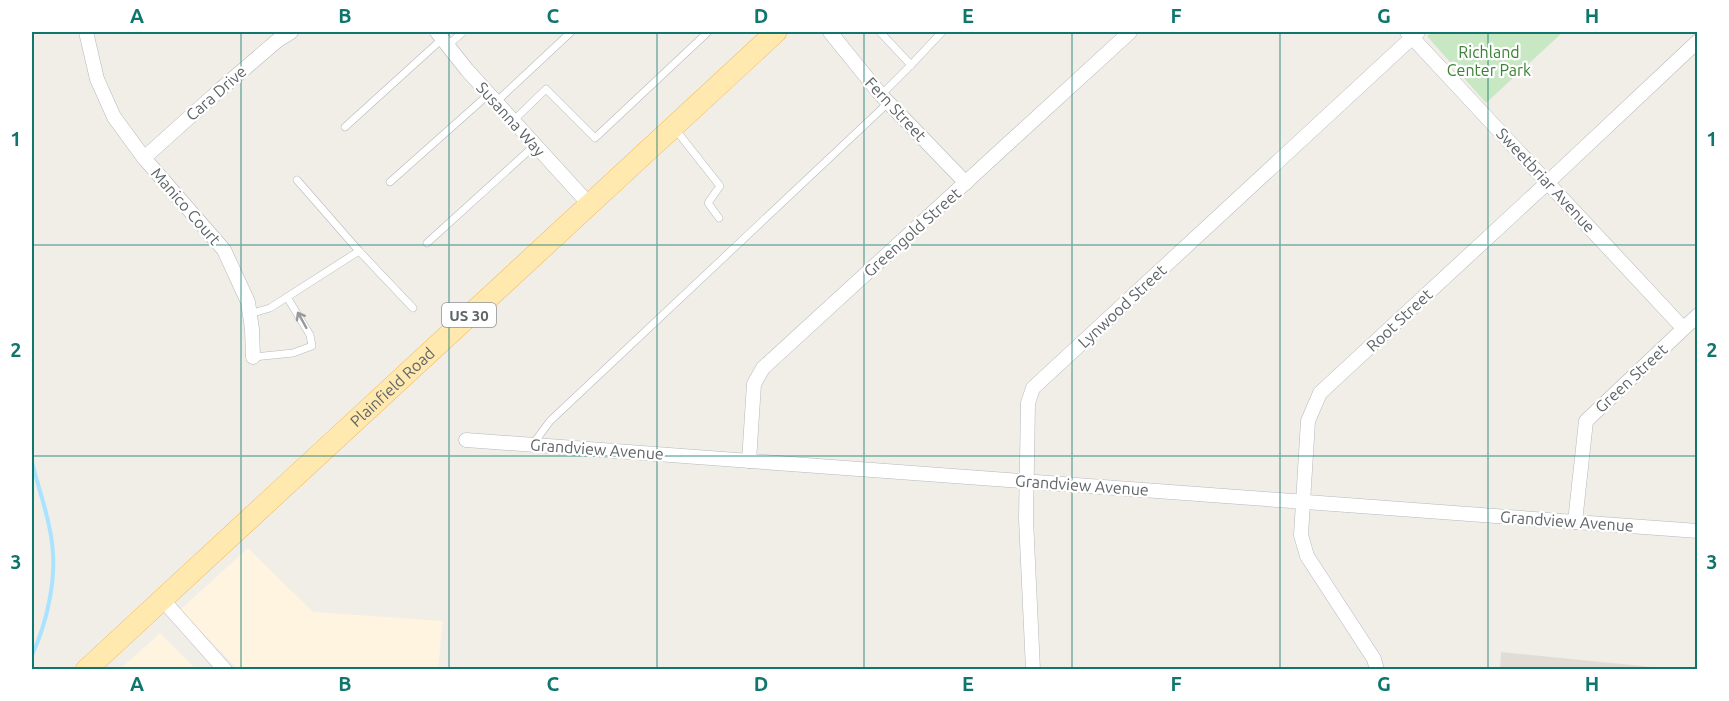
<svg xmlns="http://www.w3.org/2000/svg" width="1729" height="701" font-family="Ubuntu,sans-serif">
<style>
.commercial{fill:#fef4df}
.education{fill:#e1ddd6}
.green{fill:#c8e8c4}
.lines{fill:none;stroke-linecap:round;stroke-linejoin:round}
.stream{stroke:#aae3ff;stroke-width:4}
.service-casing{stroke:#b5b8bc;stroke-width:8}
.minor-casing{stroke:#b5b8bc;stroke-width:15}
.primary-casing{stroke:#f3ba5e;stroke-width:22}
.service{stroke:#fff;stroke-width:7}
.minor{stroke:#fff;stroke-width:14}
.primary{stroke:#ffe9af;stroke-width:21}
.oneway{stroke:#979a9d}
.grid{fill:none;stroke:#0f766e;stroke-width:1.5;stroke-opacity:0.55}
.labels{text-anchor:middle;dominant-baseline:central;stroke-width:4.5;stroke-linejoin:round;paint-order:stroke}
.shield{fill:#fff;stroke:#8f9295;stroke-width:1.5}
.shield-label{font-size:15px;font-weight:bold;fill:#5f6468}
.park-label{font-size:16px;fill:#388233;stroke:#fff}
.street-label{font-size:16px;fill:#5f6468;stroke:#fff}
.neatline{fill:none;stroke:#0f766e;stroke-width:2}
.grid-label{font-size:20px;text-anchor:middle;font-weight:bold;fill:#0f766e}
</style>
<rect width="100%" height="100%" fill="#f1eee8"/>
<g class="commercial">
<path d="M248,548L313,612L443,621L438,669H238L180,610Z"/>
<path d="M160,633L196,669H120Z"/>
</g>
<path class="education" d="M1501,652L1672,669H1500Z"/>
<path class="green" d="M1433,32H1563L1486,103L1427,36Z"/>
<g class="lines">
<path class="stream" d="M32,462C38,488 49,515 52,543C57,578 47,623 32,655"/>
<defs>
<g id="service">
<path d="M880,32L911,65L881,95"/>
<path d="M447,46L463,32"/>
<path d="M911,65L942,32"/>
<path d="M496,102L571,32"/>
<path d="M513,121L546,89L595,138L708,32"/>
<path d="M345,127L442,39"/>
<path d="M675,129L720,186L708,203L719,218"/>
<path d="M297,180L359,251"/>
<path d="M390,182L489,94"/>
<path d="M427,243L535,145"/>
<path d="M249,314L270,308L359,251L413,308"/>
<path d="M253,357L293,353L312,346L310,335L287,297"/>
<path d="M533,444L550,421L888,103"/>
</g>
<g id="minor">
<path d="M86,32L97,79L114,117L144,158L224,250L248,302L252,329L253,357"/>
<path d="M437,32L467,70L589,204"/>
<path d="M830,32L881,95L966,183"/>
<path d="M1407,32L1683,328"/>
<path d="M144,158L222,88L278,40L291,32"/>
<path d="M466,440L1698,531"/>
<path d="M749,461L754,384L763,368L1130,32"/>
<path d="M1575,522L1586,421L1698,315"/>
<path d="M162,599L225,670"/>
<path d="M1033,670L1026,519L1028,403L1033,388L1418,32"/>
<path d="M1377,670L1374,659L1307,556L1301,535L1308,421L1320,393L1548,182L1698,41"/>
</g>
<g id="primary">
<path id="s1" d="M86,670L776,32"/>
</g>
</defs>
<use href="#service" class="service-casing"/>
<use href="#minor" class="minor-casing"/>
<use href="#primary" class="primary-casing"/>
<use href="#service" class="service"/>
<use href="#minor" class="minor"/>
<use href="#primary" class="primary"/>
</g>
<defs><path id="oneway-shaft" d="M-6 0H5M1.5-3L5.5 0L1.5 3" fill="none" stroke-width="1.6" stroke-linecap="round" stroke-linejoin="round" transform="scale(1.5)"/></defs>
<use class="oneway" href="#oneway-shaft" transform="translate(302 320) rotate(-119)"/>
<path class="grid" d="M241,32V670M449,32V670M657,32V670M864,32V670M1072,32V670M1280,32V670M1488,32V670M32,245H1698M32,456H1698"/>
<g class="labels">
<rect class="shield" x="442" y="303" width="54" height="24" rx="4.5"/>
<g class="shield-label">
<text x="469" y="315">US 30</text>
</g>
<g class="park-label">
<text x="1489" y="52">Richland<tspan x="1489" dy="18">Center Park</tspan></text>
</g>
<g class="street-label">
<text transform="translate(216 93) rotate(-41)">Cara Drive</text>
<text transform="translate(896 109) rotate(47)">Fern Street</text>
<text transform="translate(511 119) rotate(48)">Susanna Way</text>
<text transform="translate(1546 180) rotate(47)">Sweetbriar Avenue</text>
<text transform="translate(186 206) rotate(49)">Manico Court</text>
<text transform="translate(912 232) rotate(-42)">Greengold Street</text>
<text transform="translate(1122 306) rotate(-43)">Lynwood Street</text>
<text transform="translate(1399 320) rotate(-43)">Root Street</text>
<text transform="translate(1631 378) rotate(-43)">Green Street</text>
<text stroke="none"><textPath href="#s1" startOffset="417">Plainfield Road</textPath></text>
<text transform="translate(597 449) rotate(4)">Grandview Avenue</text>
<text transform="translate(1082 485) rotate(4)">Grandview Avenue</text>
<text transform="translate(1567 521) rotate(4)">Grandview Avenue</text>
</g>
</g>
<rect width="1729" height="701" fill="none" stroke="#ffffff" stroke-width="66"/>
<rect x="33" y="33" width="1663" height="635" class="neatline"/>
<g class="grid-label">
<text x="137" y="23">A</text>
<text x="345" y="23">B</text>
<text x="553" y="23">C</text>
<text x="761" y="23">D</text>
<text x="968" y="23">E</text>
<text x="1176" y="23">F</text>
<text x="1384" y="23">G</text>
<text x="1592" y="23">H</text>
<text x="16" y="146">1</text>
<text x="1712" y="146">1</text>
<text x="16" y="357">2</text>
<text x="1712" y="357">2</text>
<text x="16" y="569">3</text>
<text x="1712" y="569">3</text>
<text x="137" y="691">A</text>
<text x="345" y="691">B</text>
<text x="553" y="691">C</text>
<text x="761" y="691">D</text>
<text x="968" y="691">E</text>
<text x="1176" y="691">F</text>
<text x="1384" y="691">G</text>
<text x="1592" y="691">H</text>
</g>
</svg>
